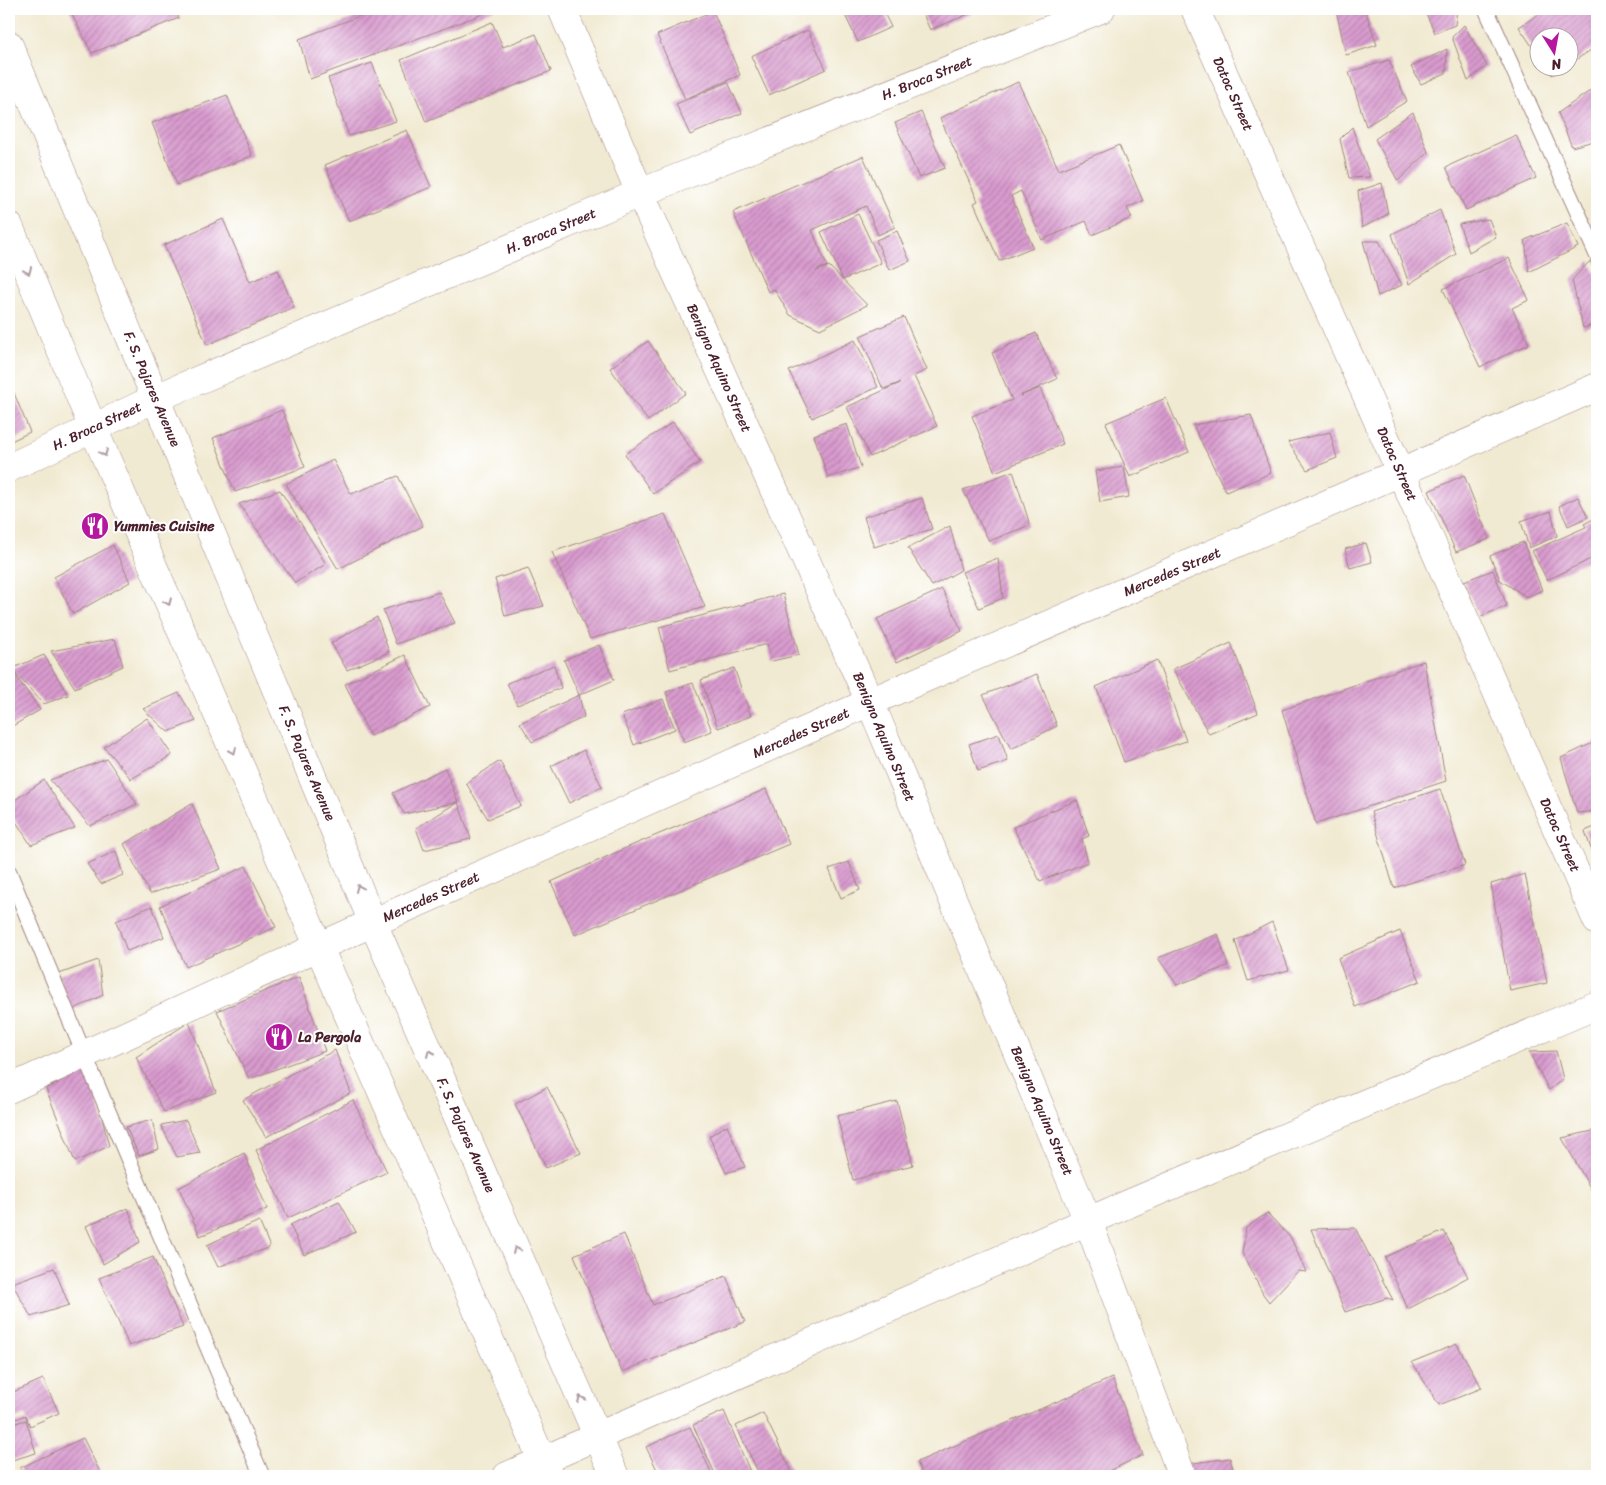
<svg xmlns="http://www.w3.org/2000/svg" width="1606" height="1485" font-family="Sriracha,sans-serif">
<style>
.building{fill:url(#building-hatch)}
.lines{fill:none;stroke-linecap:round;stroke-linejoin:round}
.lane-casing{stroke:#9e847e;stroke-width:17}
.street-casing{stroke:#9e847e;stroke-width:29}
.secondary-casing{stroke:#9e847e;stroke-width:29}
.lane{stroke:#fff;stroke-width:15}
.street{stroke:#fff;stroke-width:28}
.secondary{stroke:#fff;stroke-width:28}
.oneway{stroke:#ae9aa0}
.labels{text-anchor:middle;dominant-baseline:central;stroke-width:4;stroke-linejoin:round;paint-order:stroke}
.street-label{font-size:14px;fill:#4a1f2b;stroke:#fff}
.poi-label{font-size:14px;font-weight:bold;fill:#4a1f2b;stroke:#fff;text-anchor:start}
</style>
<defs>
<pattern id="building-hatch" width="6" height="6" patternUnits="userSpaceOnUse" patternTransform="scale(1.25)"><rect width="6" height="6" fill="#d99bcf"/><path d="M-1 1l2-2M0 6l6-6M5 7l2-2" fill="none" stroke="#b27ea8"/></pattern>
</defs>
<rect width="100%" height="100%" fill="#fff"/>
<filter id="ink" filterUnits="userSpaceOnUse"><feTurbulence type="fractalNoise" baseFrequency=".02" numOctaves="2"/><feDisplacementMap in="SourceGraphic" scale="10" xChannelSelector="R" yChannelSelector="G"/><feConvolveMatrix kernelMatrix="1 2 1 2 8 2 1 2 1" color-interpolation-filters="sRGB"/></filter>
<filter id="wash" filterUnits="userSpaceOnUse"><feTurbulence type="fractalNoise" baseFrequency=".0096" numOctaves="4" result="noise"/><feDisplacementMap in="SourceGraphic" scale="20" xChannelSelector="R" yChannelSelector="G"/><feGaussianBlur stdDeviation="1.12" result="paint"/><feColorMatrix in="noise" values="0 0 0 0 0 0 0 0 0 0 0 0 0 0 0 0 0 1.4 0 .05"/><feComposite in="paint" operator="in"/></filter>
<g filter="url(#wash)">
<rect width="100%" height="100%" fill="#f1ead2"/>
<g id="blocks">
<g class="building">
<path d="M69,9H175L179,18L92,53Z"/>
<path d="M378,9H496L310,79L299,39Z"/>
<path d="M842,9H882L891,27L858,42Z"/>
<path d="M921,9H981L930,30Z"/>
<path d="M1352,9H1365L1377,45L1346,55L1337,14Z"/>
<path d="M1424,9H1457L1455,25L1435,33Z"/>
<path d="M1547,9H1597V46L1568,65V38H1538V55L1519,27Z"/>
<path d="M713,11L740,75L685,99L657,35Z"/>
<path d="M492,22L503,47L536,34L551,71L426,122L401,60Z"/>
<path d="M1464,25L1487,66L1468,81L1452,37Z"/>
<path d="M808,30L826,69L769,95L751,56Z"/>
<path d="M1447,49L1446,73L1421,84L1411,67Z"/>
<path d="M1389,60L1407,101L1366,126L1349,72Z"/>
<path d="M372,63L396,121L349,136L328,78Z"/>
<path d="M1547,68H1564L1552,75Z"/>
<path d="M728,82L742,113L690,135L676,104Z"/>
<path d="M1018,82L1059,170L1119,145L1143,201L1127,208L1132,218L1092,235L1086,221L1042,240L1021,191L1011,196L1033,247L999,261L974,203L978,201L940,118Z"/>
<path d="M1597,86V140L1572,147L1558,113Z"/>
<path d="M227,95L252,156L177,185L152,123Z"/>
<path d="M921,112L945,168L919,178L895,123Z"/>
<path d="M1413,112L1428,152L1398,181L1375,139Z"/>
<path d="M1352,127L1370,177L1349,178L1340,139Z"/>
<path d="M407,130L431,187L349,221L325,165Z"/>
<path d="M1516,135L1536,178L1466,210L1446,167Z"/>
<path d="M863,156L895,227L878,235L866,206L812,230L827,266L816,271L829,266L867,305L820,329L790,315L774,289L768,292L733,212Z"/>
<path d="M1382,183L1388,214L1362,228L1358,191Z"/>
<path d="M1440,210L1456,254L1409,284L1392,234Z"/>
<path d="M858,214L881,263L843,280L821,232Z"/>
<path d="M223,219L250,282L278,270L294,307L207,345L164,245Z"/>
<path d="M1489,219L1496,237L1469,252L1459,224Z"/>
<path d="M1567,223L1578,247L1529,272L1525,240Z"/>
<path d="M897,231L910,261L889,270L876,240Z"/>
<path d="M1363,241H1379L1402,285L1378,296Z"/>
<path d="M1509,258L1529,300L1512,308L1529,344L1480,367L1443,289Z"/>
<path d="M1590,261L1597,277V324L1583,328L1572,280Z"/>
<path d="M904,317L927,370L914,376L937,426L870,457L847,407L900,383L883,389L860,336Z"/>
<path d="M1036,333L1057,379L1020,396L1040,388L1063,444L995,472L972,416L1012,400L992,353Z"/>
<path d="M855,340L878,387L812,418L789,371Z"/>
<path d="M648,341L686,393L648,421L610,368Z"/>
<path d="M9,381L30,432L9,442Z"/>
<path d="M1166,398L1189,452L1130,477L1106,423Z"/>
<path d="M282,410L305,467L235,492L213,438Z"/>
<path d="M1251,415L1271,473L1226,492L1193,425Z"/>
<path d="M673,422L700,462L653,494L625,454Z"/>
<path d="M847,424L861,467L828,478L814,435Z"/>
<path d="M1330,432L1337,458L1307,470L1288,442Z"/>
<path d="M333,460L351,494L398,476L423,526L338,569L286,484Z"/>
<path d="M1124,467L1129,497L1100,502L1095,471Z"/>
<path d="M1013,471L1030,525L989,541L963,490Z"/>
<path d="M1464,475L1489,539L1456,552L1429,491Z"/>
<path d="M280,490L326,564L295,583L239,504Z"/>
<path d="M1578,497L1588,517L1568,526L1559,506Z"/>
<path d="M922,498L932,529L874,547L864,517Z"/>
<path d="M1551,511L1557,536L1529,548L1521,521Z"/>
<path d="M665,514L705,607L590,639L552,552Z"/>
<path d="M1597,517V556L1547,580L1532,551L1586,527L1584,524Z"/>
<path d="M950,526L961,570L932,586L908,548Z"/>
<path d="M1523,542L1542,590L1527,597L1500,580L1490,556Z"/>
<path d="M1366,543L1372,562L1350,568L1345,549Z"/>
<path d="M113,545L130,582L73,614L54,577Z"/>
<path d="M998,558L1003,598L979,608L962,572Z"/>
<path d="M528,568L544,606L505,616L495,579Z"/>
<path d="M1493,570L1507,606L1479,617L1464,581Z"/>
<path d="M942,589L962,631L897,662L877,619Z"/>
<path d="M439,592L455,623L396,644L383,610Z"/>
<path d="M783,594L799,655L772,661L767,644L670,670L659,627Z"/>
<path d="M377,617L389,652L347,670L331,643Z"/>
<path d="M115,639L123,666L75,688L51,651Z"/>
<path d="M1231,643L1258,713L1209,734L1173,669Z"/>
<path d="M599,645L614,680L579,695L564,660Z"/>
<path d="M44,655L68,695L44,704L11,669L40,710L9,728V666L11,669Z"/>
<path d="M405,655L430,707L370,736L345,684Z"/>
<path d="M1157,660L1186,741L1124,762L1096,687Z"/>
<path d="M1424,661L1446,781L1316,824L1282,710Z"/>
<path d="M554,665L561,688L517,705L507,683Z"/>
<path d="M734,668L751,716L718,728L701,680Z"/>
<path d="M1037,674L1057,726L1011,749L983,695Z"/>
<path d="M693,683L712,731L684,742L666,692Z"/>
<path d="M179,693L196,721L168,732L143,709Z"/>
<path d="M579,695L584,717L532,742L520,723Z"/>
<path d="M663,699L675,729L634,745L622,715Z"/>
<path d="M147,718L172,755L131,779L104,747Z"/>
<path d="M999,734L1008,761L978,771L969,744Z"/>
<path d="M1597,741V811L1577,813L1561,758Z"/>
<path d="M584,750L602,787L569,803L551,766Z"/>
<path d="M107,759L137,804L90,826L50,780Z"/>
<path d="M500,761L521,806L488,819L466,783Z"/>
<path d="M445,768L458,802L404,814L393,793Z"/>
<path d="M44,780L75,828L31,845L9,811V804Z"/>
<path d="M766,789L789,844L575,935L551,882L626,848Z"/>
<path d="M1440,789L1465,865L1394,888L1371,812Z"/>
<path d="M1077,800L1089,836L1082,839L1088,862L1040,881L1013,827Z"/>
<path d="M458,802L471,839L424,850L416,828Z"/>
<path d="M192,804L221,869L150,894L124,844Z"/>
<path d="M1597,826V861H1595L1585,831Z"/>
<path d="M116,851L123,875L101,884L87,864Z"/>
<path d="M849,862L860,890L841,898L829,869Z"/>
<path d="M246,866L276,927L186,967L160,906Z"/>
<path d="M1525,874L1547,983L1510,991L1491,884Z"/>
<path d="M152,906L164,937L127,951L116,921Z"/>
<path d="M1272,922L1289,970L1248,981L1235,941Z"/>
<path d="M1400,931L1420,981L1355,1007L1338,958Z"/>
<path d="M1218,934L1228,966L1177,985L1158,958Z"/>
<path d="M98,960L103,995L67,1013L59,974Z"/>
<path d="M299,977L325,1051L249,1079L217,1011Z"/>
<path d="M189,1022L216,1092L164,1112L136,1057Z"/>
<path d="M335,1050L351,1093L266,1137L243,1100Z"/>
<path d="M1556,1051L1563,1079L1549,1090L1529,1052Z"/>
<path d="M89,1066L109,1146L75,1162L46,1089Z"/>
<path d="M547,1087L581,1153L546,1168L515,1104Z"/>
<path d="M353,1100L387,1172L288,1218L256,1150Z"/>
<path d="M897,1101L913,1165L853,1180L837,1116Z"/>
<path d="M152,1120L159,1149L139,1156L126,1127Z"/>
<path d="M186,1120L200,1153L177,1157L161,1125Z"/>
<path d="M727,1125L745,1167L726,1173L709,1136Z"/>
<path d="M1597,1130V1200L1562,1138Z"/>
<path d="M244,1153L267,1209L200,1236L179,1188Z"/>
<path d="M339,1201L356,1232L304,1255L290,1225Z"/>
<path d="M128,1208L140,1242L103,1264L86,1226Z"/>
<path d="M1267,1213L1291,1238L1306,1272L1298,1271L1269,1302L1263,1294L1242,1253L1246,1228Z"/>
<path d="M259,1221L270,1247L218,1267L207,1245Z"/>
<path d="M1355,1228L1393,1300L1387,1298L1345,1312L1311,1229Z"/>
<path d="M1444,1231L1468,1277L1408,1309L1385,1257Z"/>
<path d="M624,1234L653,1305L726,1276L745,1322L622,1372L574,1255Z"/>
<path d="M153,1257L183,1327L129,1346L99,1278Z"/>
<path d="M54,1268L69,1305L31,1317L12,1283Z"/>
<path d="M1457,1344L1482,1388L1439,1405L1412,1362Z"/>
<path d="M1112,1378L1143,1455L1098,1476H923L917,1462Z"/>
<path d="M43,1379L59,1413L30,1426L25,1415L10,1422L9,1418V1394Z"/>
<path d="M724,1411L752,1476H716L693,1425Z"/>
<path d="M763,1413L794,1476H760L736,1426Z"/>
<path d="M26,1420L36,1453L9,1461V1425Z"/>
<path d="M690,1427L713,1476H660L646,1447Z"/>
<path d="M83,1438L102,1476H24L20,1468Z"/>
<path d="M1230,1458L1235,1476H1189L1186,1464Z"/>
</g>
</g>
</g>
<g filter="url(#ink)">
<use href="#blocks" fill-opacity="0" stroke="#9e847e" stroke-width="1"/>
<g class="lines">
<defs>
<g id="lane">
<path d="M1486,9L1597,255"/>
<path d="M9,872L84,1054L262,1476"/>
</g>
<g id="street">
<path d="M562,9L640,193L870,702L1088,1221L1182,1476"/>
<path d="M1195,9L1401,473L1597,921"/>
<path d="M9,468L156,398L640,193L1101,9"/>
<path d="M9,1089L318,947L870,702L1597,387"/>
<path d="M507,1476L1088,1221L1597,1005"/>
</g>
<g id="secondary">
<path d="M9,45L373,923L615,1476"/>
<path d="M9,226L93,428L549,1476"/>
</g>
</defs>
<use href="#lane" class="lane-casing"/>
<use href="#street" class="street-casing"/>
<use href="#secondary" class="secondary-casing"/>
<use href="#lane" class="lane"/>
<use href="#street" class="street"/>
<use href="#secondary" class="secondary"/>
</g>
<defs><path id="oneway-chevron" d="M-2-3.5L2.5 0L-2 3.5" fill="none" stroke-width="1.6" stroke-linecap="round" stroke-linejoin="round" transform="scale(1.25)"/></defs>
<g class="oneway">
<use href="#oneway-chevron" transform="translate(28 271) rotate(67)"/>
<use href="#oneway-chevron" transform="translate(104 453) rotate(67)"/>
<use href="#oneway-chevron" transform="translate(168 602) rotate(67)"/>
<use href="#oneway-chevron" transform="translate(233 751) rotate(67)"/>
<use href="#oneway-chevron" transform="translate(359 888) rotate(-113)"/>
<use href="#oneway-chevron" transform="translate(430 1053) rotate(-114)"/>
<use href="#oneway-chevron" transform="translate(516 1250) rotate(-114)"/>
<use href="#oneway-chevron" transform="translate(581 1399) rotate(-114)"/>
</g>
</g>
<defs>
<symbol id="restaurant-disc" viewBox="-11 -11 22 22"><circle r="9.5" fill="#b5179e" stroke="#fff"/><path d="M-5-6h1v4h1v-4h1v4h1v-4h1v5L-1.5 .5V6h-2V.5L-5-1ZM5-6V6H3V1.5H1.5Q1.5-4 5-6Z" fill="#fff"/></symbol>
</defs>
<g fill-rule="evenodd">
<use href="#restaurant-disc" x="79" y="510" width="32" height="32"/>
<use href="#restaurant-disc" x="263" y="1021" width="32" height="32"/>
</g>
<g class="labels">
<g class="street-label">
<text transform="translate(927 78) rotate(-22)">H. Broca Street</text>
<text transform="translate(1233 94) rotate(66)">Datoc Street</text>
<text transform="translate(551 231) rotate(-23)">H. Broca Street</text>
<text transform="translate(719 368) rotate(66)">Benigno Aquino Street</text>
<text transform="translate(152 389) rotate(67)">F. S. Pajares Avenue</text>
<text transform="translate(97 426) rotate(-25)">H. Broca Street</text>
<text transform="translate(1397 464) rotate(66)">Datoc Street</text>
<text transform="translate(1172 572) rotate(-23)">Mercedes Street</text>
<text transform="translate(801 733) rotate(-24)">Mercedes Street</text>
<text transform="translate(884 737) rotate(67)">Benigno Aquino Street</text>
<text transform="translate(307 763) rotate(67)">F. S. Pajares Avenue</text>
<text transform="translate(1560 835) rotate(66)">Datoc Street</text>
<text transform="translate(431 897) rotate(-24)">Mercedes Street</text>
<text transform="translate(1042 1111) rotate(67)">Benigno Aquino Street</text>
<text transform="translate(466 1135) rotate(66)">F. S. Pajares Avenue</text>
</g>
<g class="poi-label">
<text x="114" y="526">Yummies Cuisine</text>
<text x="298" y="1037">La Pergola</text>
</g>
</g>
<rect width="1606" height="1485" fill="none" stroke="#fff" stroke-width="30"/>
<g transform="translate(1554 52) rotate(169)"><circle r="24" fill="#ffffff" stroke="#b7a5aa"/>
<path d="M0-4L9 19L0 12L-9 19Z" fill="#b5179e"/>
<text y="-8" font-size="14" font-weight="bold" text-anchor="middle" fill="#4a1f2b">N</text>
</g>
</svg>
